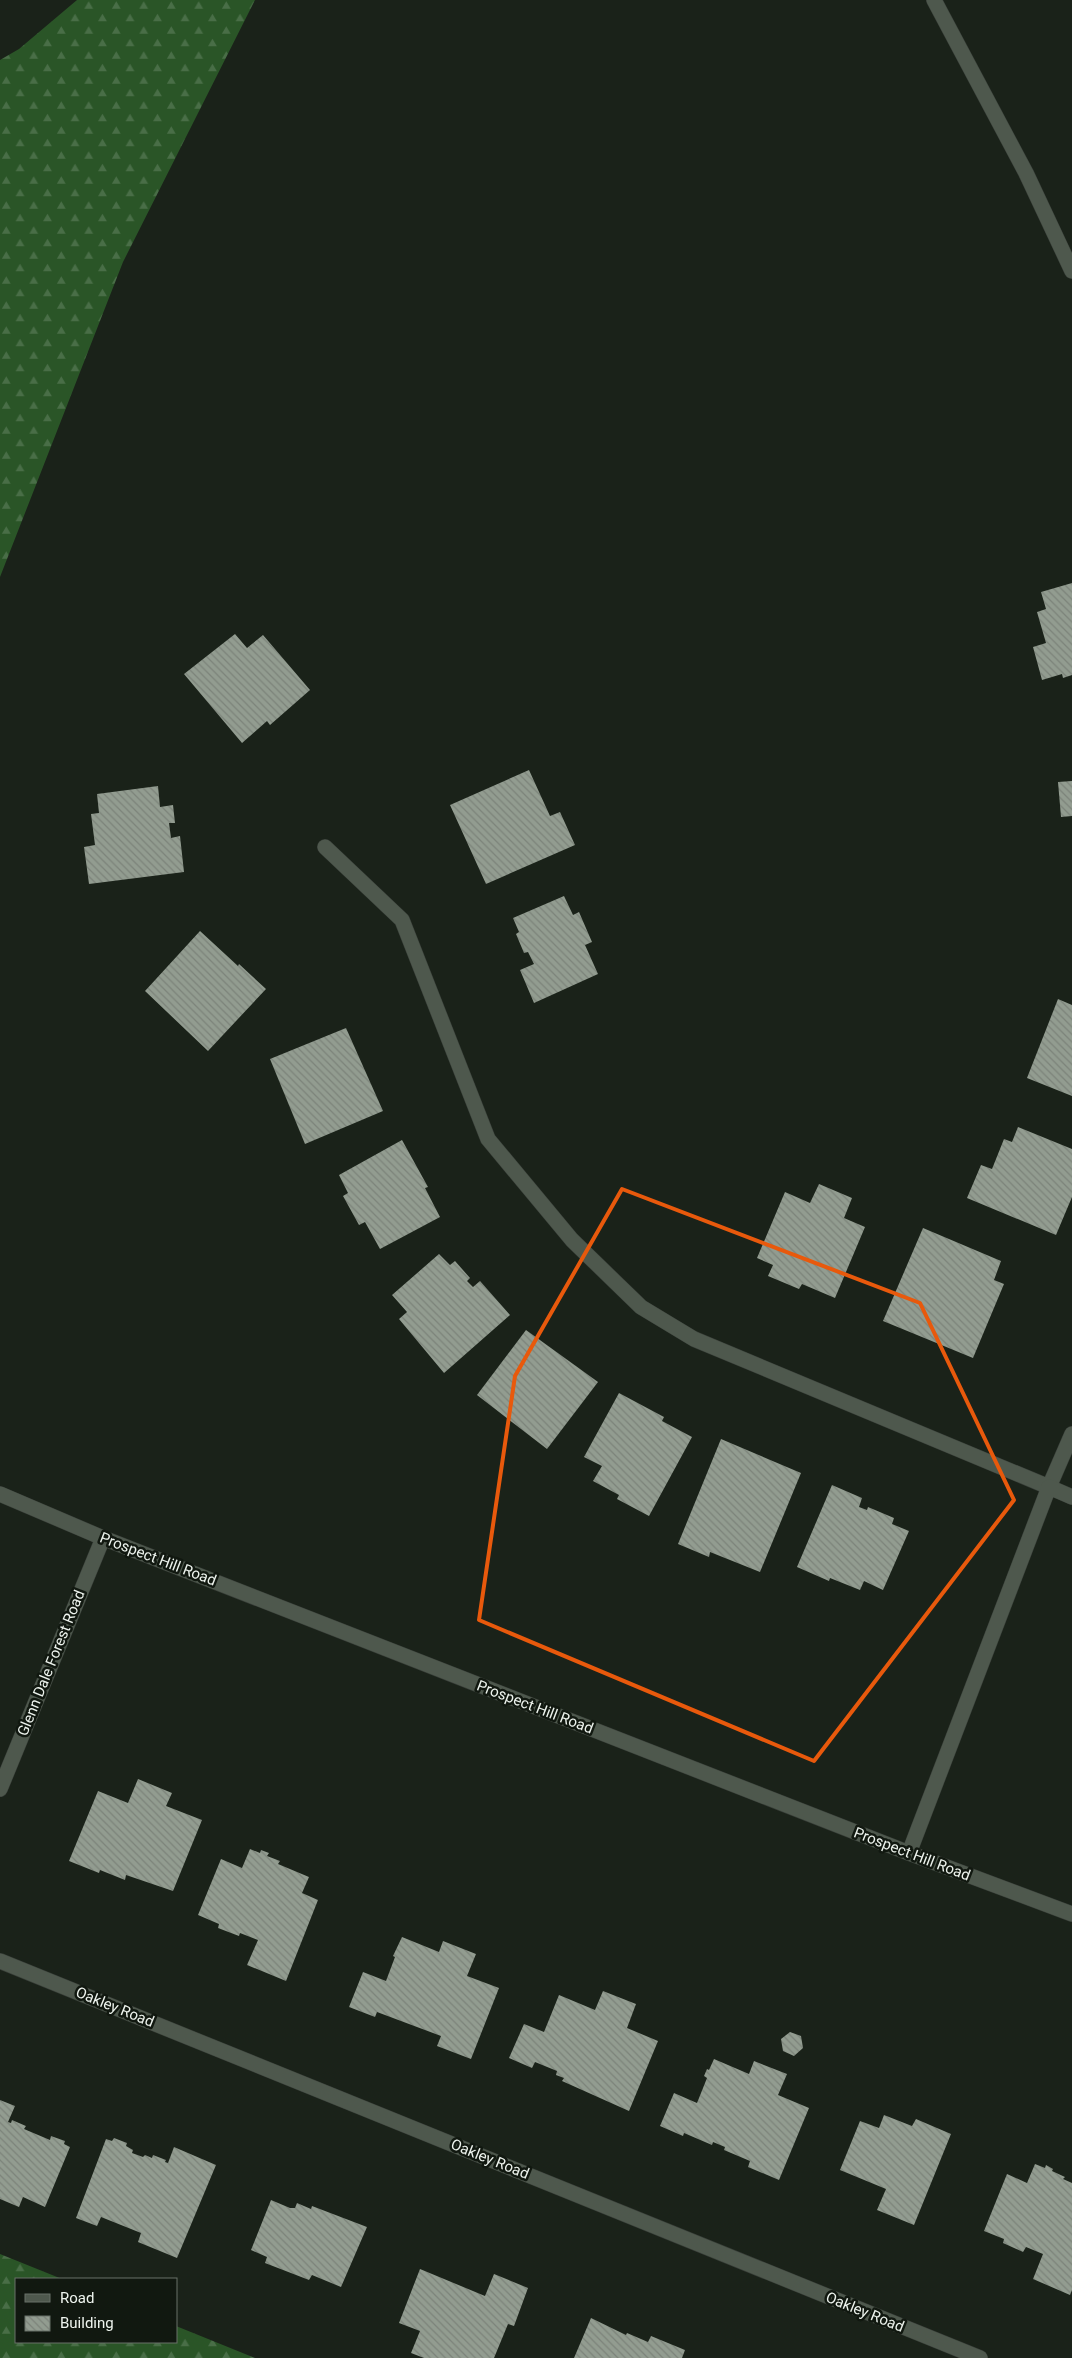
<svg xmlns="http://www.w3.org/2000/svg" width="1072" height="2358" font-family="Roboto,sans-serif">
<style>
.forest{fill:url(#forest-firs)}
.building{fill:url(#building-back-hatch)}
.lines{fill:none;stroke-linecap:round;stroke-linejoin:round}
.street-casing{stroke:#383e38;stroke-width:16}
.secondary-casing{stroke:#383e38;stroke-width:16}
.street{stroke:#4e584d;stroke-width:15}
.secondary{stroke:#4e584d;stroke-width:15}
.marked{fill:none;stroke:#e8590c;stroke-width:4;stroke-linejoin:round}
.labels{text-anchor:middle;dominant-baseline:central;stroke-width:5;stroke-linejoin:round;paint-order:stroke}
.street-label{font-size:15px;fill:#eef4ee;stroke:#111810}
</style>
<defs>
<pattern id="forest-firs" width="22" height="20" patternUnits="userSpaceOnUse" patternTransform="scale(1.25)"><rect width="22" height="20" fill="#2a5527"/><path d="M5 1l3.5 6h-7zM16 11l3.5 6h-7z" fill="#496e47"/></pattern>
<pattern id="building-back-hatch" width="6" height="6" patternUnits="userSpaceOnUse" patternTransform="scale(1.25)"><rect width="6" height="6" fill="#929c90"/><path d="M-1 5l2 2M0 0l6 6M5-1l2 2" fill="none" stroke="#7c837a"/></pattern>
</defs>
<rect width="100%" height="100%" fill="#1a2219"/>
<g class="forest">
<path d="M77,0H255L123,262L0,577V60L19,49Z"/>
<path d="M0,2254L62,2279H16V2342H176V2326L255,2358H0Z"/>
</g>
<g class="building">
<path d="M1072,583V675L1063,678L1062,674L1042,680L1033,647L1046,643L1037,612L1046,609L1041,592Z"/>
<path d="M235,634L247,648L263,635L310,690L270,725L267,721L242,743L184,674Z"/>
<path d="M529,770L550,816L560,812L575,845L486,884L450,805Z"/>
<path d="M1072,781V816L1061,817L1058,782Z"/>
<path d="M158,786L160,807L173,805L175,823H169L171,838L180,836L184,872L89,884L84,847L95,845L91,814L99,813L97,794Z"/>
<path d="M564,896L573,915L579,912L592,942L585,945L598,974L534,1003L520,970L534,964L528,952L524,953L516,934L519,932L513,918Z"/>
<path d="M200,931L238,966L239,964L266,989L208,1051L145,991Z"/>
<path d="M1058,999L1072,1005V1096L1027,1078Z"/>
<path d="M346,1028L383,1111L305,1144L270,1059Z"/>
<path d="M1018,1127L1072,1149V1197L1056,1235L967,1198L981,1165L992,1169L1004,1139L1012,1142Z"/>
<path d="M402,1140L428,1187L425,1188L440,1217L380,1249L365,1222L359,1225L343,1196L348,1193L339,1175Z"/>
<path d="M819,1184L852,1198L844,1218L865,1227L835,1298L802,1284L799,1289L768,1276L773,1265L757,1258L785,1192L810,1203Z"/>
<path d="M923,1228L1001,1261L994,1280L1004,1284L973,1358L883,1321Z"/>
<path d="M439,1254L450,1265L455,1261L470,1278L467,1281L473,1287L480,1281L510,1315L444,1373L399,1319L407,1312L392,1295Z"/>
<path d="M526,1330L598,1382L547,1449L477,1395Z"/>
<path d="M619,1393L664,1417L662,1421L692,1437L649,1516L617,1499L619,1495L593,1481L602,1466L584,1457Z"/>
<path d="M721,1439L801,1473L760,1572L710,1552L709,1557L678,1544Z"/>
<path d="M832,1485L862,1498L859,1507L867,1510L868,1507L894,1518L892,1524L909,1531L883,1590L864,1581L860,1590L830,1578L829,1581L797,1567Z"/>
<path d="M138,1779L172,1793L166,1806L202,1820L173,1891L126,1875L125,1880L100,1870L99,1873L69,1861L98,1791L128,1803Z"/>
<path d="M250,1849L260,1853L261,1850L269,1853L267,1856L280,1861L278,1864L309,1877L302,1893L318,1900L286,1981L247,1965L258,1940L240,1933L239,1936L218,1928L219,1924L198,1915L221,1859L242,1868Z"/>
<path d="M402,1937L439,1952L443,1941L476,1954L467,1976L499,1988L471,2059L437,2046L441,2036L377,2012L375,2017L349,2007L363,1972L386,1981L395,1957L393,1956Z"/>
<path d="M603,1991L636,2004L627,2028L658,2041L629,2111L562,2081L564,2078L556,2075L557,2071L535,2062L532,2068L509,2058L524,2024L544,2032L559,1995L595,2010Z"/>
<path d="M790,2032L801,2036L803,2048L794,2056L783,2051L781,2039Z"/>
<path d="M714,2059L749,2074L754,2061L787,2074L778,2095L809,2108L779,2180L748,2167L750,2161L724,2150L725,2147L713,2142L712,2145L684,2133L683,2136L660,2126L674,2093L697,2103L707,2078L704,2076L707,2069L709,2070Z"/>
<path d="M0,2100L15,2106L8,2122L11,2123L12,2120L26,2126L24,2129L50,2140L51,2136L65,2141L64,2144L70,2147L45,2207L23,2197L19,2207L0,2199Z"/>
<path d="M884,2115L912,2126L916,2119L951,2134L914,2225L877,2210L886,2189L840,2170L860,2121L879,2128Z"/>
<path d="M114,2138L127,2143L126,2146L133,2150L132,2153L143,2157L145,2155L152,2158L153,2155L166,2160L165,2162L168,2163L174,2147L216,2165L177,2258L138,2242L141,2233L101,2217L97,2226L76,2218L106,2139L112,2141Z"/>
<path d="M1035,2164L1045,2168L1046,2165L1053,2169L1052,2171L1065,2177L1063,2179L1072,2183V2290L1070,2295L1033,2279L1043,2254L1026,2247L1023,2252L1003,2243L1004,2239L984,2231L1007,2174L1027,2183Z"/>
<path d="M271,2200L290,2208H295L297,2203L311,2209L312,2206L367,2227L341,2287L312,2275L309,2280L265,2263L267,2257L251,2250Z"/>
<path d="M420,2269L485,2296L494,2274L528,2288L514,2326L508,2324L494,2358H424L411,2353L420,2331L399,2323Z"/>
<path d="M591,2318L626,2335L627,2333L648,2342L651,2336L685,2350L682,2358H574Z"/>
</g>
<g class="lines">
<defs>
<g id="street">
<path d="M934,0L1026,173L1072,271"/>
<path d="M325,847L402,920L488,1139L572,1240L641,1307L694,1339L1049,1487L1072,1434"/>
<path d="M0,1789L103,1538"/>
<path d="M909,1853L1049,1487L1072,1497"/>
<path d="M0,1961L980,2358"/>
</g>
<path id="secondary" d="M0,1494L103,1538L909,1853L1072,1914"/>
</defs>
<use href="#street" class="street-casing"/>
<use href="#secondary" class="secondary-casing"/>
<use href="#street" class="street"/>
<use href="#secondary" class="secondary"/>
</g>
<path class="marked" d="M622,1189L920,1303L1014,1500L814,1761L479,1620L515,1376Z"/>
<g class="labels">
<g class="street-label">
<text transform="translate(158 1559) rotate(21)">Prospect Hill Road</text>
<text transform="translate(51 1663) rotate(-68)">Glenn Dale Forest Road</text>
<text transform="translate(535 1707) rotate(21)">Prospect Hill Road</text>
<text transform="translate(912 1854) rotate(21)">Prospect Hill Road</text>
<text transform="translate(115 2007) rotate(22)">Oakley Road</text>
<text transform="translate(490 2159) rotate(22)">Oakley Road</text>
<text transform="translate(865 2312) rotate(22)">Oakley Road</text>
</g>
</g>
<rect x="15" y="2278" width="162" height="65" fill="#111810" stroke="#697069"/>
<rect x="25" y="2294" width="25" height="8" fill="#4e584d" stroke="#697069"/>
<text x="60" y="2303" font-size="15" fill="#eef4ee">Road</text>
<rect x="25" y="2316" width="25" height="15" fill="url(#building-back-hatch)" stroke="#697069"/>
<text x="60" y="2328" font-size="15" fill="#eef4ee">Building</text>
</svg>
